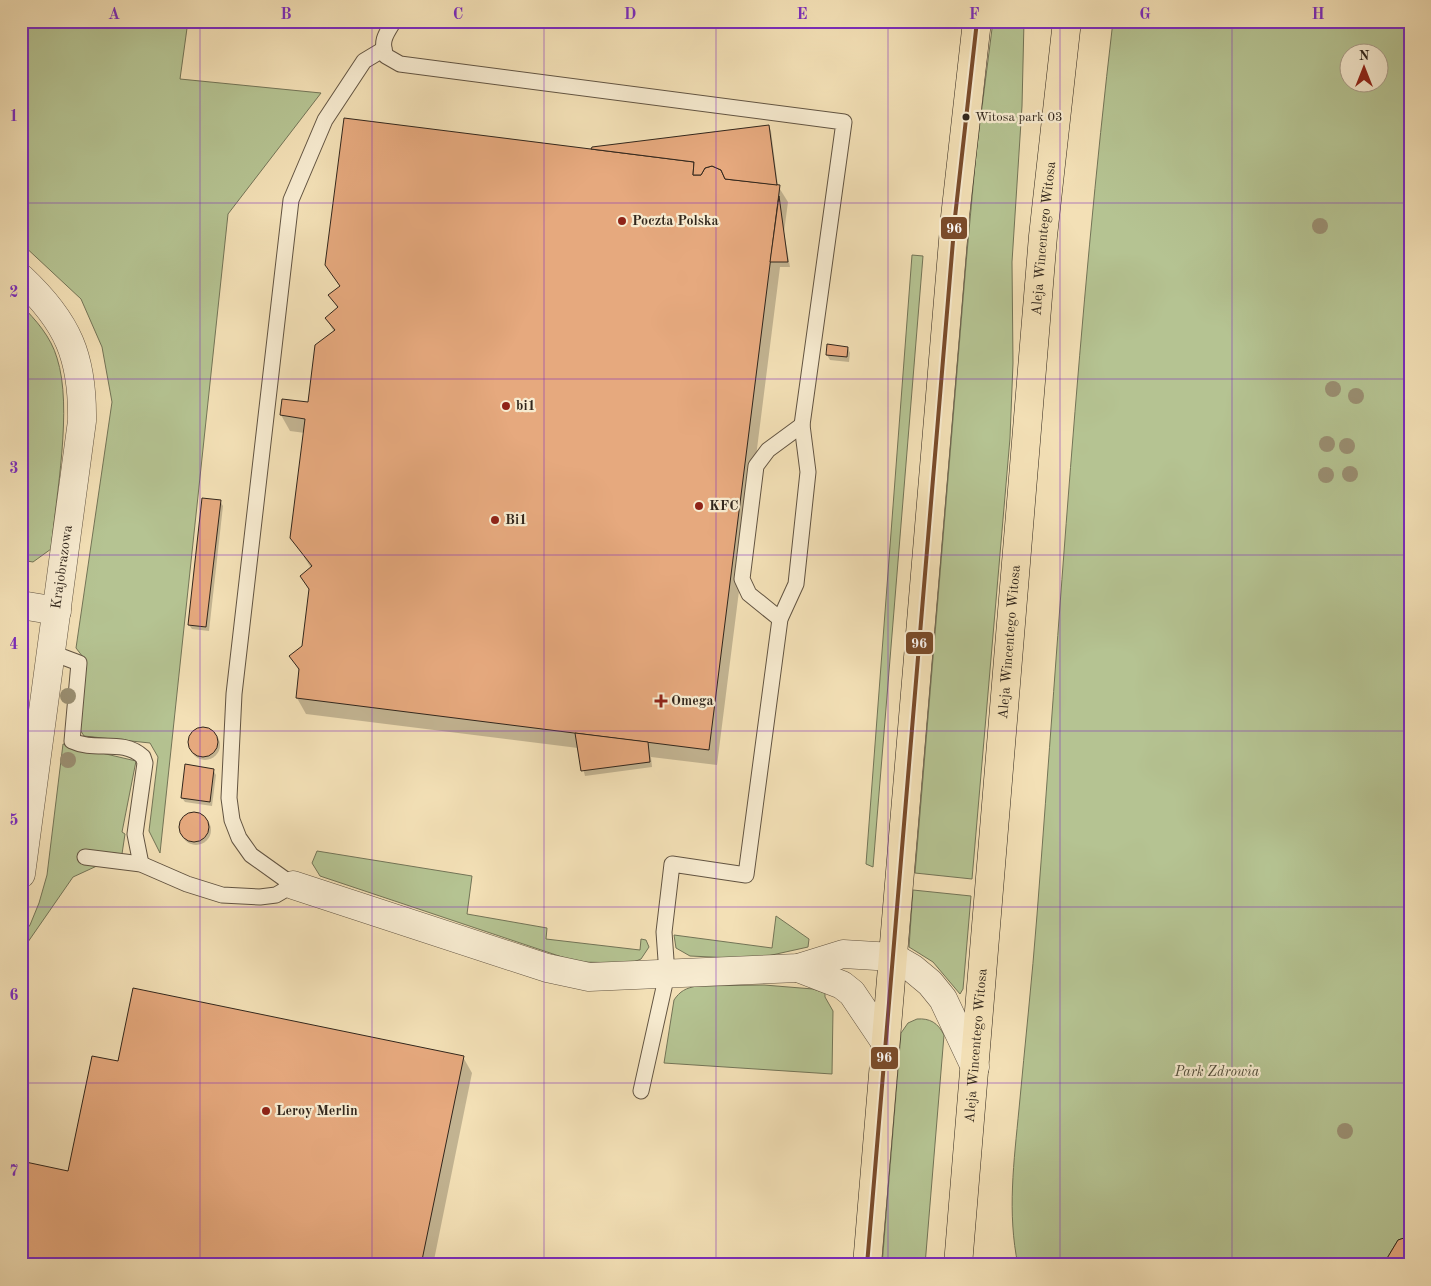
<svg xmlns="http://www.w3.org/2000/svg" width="1431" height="1286" font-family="'Old Standard TT',serif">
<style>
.green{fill:#b5c392;stroke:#737457;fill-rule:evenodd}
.shadow{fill:#0003}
.building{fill:#e6a97e;stroke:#31261c}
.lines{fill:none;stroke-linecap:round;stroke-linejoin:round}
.service-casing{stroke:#625442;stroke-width:17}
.minor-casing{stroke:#625442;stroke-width:29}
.primary-casing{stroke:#31261c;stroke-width:29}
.service{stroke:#f7ebd0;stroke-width:15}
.minor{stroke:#f7ebd0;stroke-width:28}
.primary{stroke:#f3e0b6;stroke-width:28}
.bus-1-casing{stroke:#f7ebd0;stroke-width:8}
.bus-1{stroke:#7a4b2a;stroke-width:4}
.tree{fill:#9a8f72}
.grid{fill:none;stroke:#7b2cbf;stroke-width:1;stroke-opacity:0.55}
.bus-dot{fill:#31261c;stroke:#f7ebd0;stroke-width:2}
.poi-dot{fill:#8f2418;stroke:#f7ebd0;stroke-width:2}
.labels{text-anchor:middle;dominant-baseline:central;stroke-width:4.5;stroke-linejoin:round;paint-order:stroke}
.bus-label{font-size:13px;fill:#31261c;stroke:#f7ebd0;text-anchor:start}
.poi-label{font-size:14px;font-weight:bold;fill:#31261c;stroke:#f7ebd0;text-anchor:start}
.street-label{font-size:14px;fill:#31261c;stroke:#f7ebd0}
.park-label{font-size:14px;font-style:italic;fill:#524d3a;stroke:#f7ebd0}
.line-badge{stroke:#f7ebd0;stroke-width:2}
.badge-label{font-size:14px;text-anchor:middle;font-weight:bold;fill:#fff}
.neatline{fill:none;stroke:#7b2cbf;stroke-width:2}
.grid-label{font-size:16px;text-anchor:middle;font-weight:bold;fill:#7b2cbf}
</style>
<rect width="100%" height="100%" fill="#f3e0b6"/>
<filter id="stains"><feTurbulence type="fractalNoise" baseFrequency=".004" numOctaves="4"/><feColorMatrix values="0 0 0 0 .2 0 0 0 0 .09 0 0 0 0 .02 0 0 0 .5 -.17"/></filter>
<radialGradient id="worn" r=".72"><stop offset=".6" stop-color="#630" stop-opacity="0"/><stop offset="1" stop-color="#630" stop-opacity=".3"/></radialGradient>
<g class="green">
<path d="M21,21H188L180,79L321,93L228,214L160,853L149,831L158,757L150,743L84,736L79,728L86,661L76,648L112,402L102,347L81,299L21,243Z"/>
<path d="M993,21H1024L1022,106L1012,262L1013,363L1010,438L972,879L915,873L966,264L976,154Z"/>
<path d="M1113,21H1410V1236L1398,1240L1383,1265H1018C1007,1213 1014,1161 1019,1109C1025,1044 1032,980 1037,915C1060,617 1078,318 1113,21ZM1348,52H1378V82H1348Z"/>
<path d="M912,255L923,256L873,867L866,864Z"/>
<path d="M21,305C36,320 51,337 57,358C73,407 56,496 51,549L33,562L21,560Z"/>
<path d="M63,744L136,761L122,832L125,834L122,854L85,850L83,863L99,865L73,877L21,952V937L30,925L39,903L47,875Z"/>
<path d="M317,851L472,876L467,914L547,928L546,939L640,950L641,939L646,940L649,947L641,959L631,963L577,962L320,876L312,863Z"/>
<path d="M913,890L971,896L963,989L960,994L933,962L909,947Z"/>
<path d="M776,916L809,939L808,947L754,959L690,956L676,948L674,935L772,948Z"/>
<path d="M764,985L813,989L825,993V997L833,1011L832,1074L664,1063L674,1000C680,991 686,988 697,986Z"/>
<path d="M917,1019C930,1018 938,1023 944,1035L925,1265H882L901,1033L908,1023Z"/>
</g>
<g class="shadow">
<path d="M769,126L771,131L778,186L788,202L784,232L790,267H780L717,765L651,757L652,767L585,776L578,748L306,714L297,698L300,673L291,656L303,647L310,592L301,576L311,568L292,538L305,433L290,431L281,415L283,400L309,403L334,332L326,318L338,309L330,295L340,287L326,265L592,150L593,148Z"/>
<path d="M848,348L850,353L849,362L830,360L827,355Z"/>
<path d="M220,501L223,506L209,631L192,629L189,625Z"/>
<circle cx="205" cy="745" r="15"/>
<path d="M213,770L216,775L212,806L185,802L182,798Z"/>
<circle cx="196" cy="830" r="15"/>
<path d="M463,1057L472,1073L433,1265H21L69,1172L119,1063Z"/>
</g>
<g class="building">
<path d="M344,118L694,162L693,175H701L705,168L712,166L721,170L725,179L780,185L709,750L296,698L299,669L289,656L302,646L309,589L300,576L312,566L290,538L305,419L280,415L282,399L308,402L315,345L335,330L325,318L338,307L328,295L340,286L325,265Z"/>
<path d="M769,125L777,185L725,179L721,170L712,166L705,168L701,175H693L694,162L591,149L592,147Z"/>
<path d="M779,196L788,262H770Z"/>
<path d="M827,344L848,347L847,357L826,355Z"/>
<path d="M202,498L221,500L206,627L188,625Z"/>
<circle cx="203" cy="742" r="15"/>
<path d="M575,733L648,742L650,762L581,771Z"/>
<path d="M185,764L214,769L210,802L181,798Z"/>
<circle cx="194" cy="827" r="15"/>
<path d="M133,988L464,1056L421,1265H21V1161L68,1171L92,1056L118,1061Z"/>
<path d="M1410,1236V1265H1383L1398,1240Z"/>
</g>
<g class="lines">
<defs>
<g id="service">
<path d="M394,21C386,34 380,41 386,56L400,64L844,122L802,425L808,472L796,584L780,619L746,875L672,864L664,932L667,974L641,1091"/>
<path d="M780,619L749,594L742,579L756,466L768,450L802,425"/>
<path d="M63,657L79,663L72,741C95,752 123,738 143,757L145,763L135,834L141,864"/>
<path d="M85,857L141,864L187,884L222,895L260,897L276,895L293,885L251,855L239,838L232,820L229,798L234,694L291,200L325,120L364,61L384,49"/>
</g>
<g id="minor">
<path d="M21,278C68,322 83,357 82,421L21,874"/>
<path d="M21,605L57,611"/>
<path d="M293,885L547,968L589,977L798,968L843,954L893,957L912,968L930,983L943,999L975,1067"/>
<path d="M798,968L842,985L852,993L885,1042"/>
</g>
<g id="primary">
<path d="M867,1265L955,217L977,21"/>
<path id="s1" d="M958,1265L1043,236L1067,21"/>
</g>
</defs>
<use href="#service" class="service-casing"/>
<use href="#minor" class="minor-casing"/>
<use href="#primary" class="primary-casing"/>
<use href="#service" class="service"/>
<use href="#minor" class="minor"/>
<use href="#primary" class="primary"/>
<defs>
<path id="bus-1" d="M867,1265L955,217L977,21"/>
</defs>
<use href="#bus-1" class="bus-1-casing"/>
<use href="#bus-1" class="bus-1"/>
</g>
<g class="tree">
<circle cx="1320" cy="226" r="8"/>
<circle cx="1333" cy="389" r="8"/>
<circle cx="1356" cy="396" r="8"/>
<circle cx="1327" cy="444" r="8"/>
<circle cx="1347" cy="446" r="8"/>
<circle cx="1350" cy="474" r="8"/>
<circle cx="1326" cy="475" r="8"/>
<circle cx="68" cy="696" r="8"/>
<circle cx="68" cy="760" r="8"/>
<circle cx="1345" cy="1131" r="8"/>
</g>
<path class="grid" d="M200,21V1265M372,21V1265M544,21V1265M716,21V1265M888,21V1265M1060,21V1265M1232,21V1265M21,203H1410M21,379H1410M21,555H1410M21,731H1410M21,907H1410M21,1083H1410"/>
<circle class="bus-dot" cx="966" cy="117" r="4.5"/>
<g class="poi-dot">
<circle cx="622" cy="221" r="5"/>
<circle cx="506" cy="406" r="5"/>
<circle cx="699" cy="506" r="5"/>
<circle cx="495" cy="520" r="5"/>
<path d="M658.5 693.5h5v5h5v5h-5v5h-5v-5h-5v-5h5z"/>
<circle cx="266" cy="1111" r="5"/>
</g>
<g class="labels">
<g class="bus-label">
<text x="975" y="117">Witosa park 03</text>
</g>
<g class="poi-label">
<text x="632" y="221">Poczta Polska</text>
<text x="516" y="406">bi1</text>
<text x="709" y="506">KFC</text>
<text x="505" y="520">Bi1</text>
<text x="671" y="701">Omega</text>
<text x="276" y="1111">Leroy Merlin</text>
</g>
<g class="street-label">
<text stroke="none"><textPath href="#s1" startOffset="1030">Aleja Wincentego Witosa</textPath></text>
<text transform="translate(62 567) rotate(-82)">Krajobrazowa</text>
<text stroke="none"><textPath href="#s1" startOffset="625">Aleja Wincentego Witosa</textPath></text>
<text stroke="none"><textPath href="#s1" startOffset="220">Aleja Wincentego Witosa</textPath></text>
</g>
<g class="park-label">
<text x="1217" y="1072">Park Zdrowia</text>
</g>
</g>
<g class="line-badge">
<rect x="940" y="216" width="28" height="24" rx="5" fill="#7a4b2a"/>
<rect x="905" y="631" width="29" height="24" rx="5" fill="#7a4b2a"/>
<rect x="870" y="1046" width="29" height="24" rx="5" fill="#7a4b2a"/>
</g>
<g class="badge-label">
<text x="954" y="233">96</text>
<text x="919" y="648">96</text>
<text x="884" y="1062">96</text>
</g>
<rect width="1431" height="1286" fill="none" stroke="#f3e0b6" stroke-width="55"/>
<g transform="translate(1364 68)"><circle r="24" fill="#f7ebd0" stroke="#a89c88"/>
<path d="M0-4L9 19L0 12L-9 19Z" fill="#8f2418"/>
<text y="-8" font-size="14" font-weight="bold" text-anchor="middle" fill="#31261c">N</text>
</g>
<rect x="28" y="28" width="1376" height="1230" class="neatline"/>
<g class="grid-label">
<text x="114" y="19">A</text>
<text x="286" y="19">B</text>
<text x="458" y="19">C</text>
<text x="630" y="19">D</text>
<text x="802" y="19">E</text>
<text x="974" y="19">F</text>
<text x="1145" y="19">G</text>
<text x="1318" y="19">H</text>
<text x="14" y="121">1</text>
<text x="14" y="297">2</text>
<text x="14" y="473">3</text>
<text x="14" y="649">4</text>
<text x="14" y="825">5</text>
<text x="14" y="1000">6</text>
<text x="14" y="1176">7</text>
</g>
<rect width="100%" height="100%" filter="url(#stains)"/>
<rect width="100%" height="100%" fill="url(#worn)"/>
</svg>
